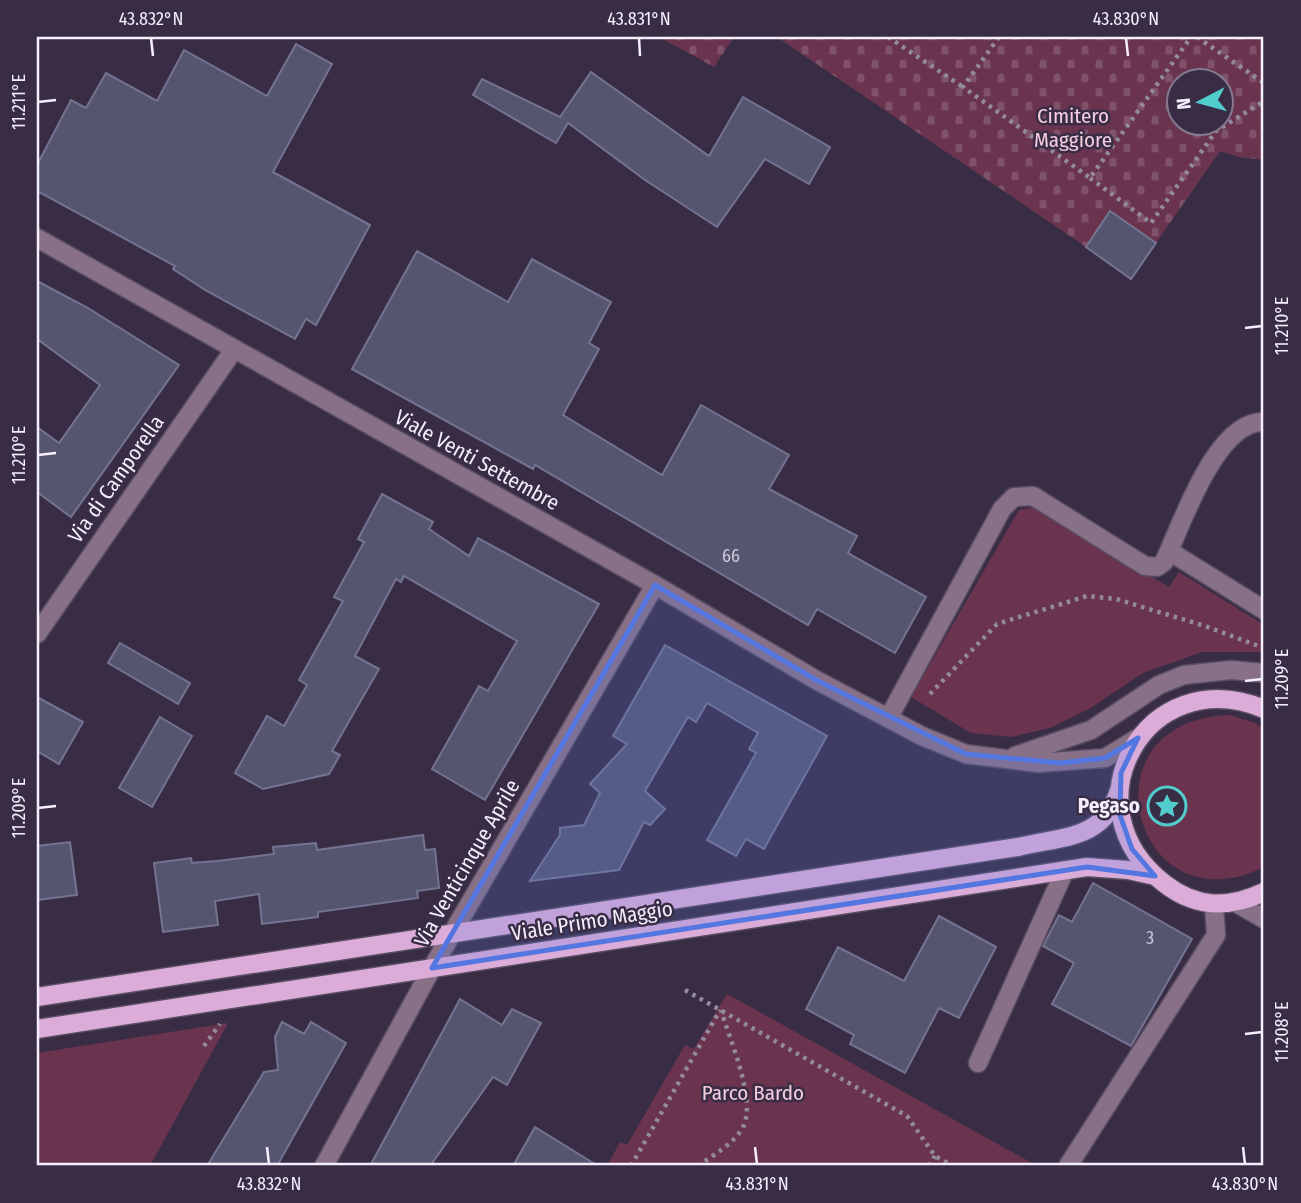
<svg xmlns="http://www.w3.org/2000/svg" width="1301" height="1203" font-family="'Fira Sans Condensed',sans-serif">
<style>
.green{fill:#6a344f}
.cemetery{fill:url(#cemetery-stones);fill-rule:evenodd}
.building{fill:#555570;stroke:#747491;stroke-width:2}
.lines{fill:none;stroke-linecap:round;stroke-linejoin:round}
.minor-casing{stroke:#574c62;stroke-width:21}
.major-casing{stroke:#574c62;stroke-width:21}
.path{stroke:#938a9d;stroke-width:4.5;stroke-dasharray:3.5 5;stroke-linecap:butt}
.minor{stroke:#887086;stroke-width:18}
.major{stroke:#dcacd9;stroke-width:18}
.marked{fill:#5376e1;fill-opacity:0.2;stroke:#5376e1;stroke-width:5;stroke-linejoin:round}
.ticks{fill:none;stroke:#f5eefd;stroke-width:2.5}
.labels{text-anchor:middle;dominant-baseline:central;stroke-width:5;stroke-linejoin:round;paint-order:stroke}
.number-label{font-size:18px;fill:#cdc8da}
.park-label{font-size:21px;fill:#f4ccdd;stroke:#392d45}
.street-label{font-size:21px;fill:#f5eefd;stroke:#392d45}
.poi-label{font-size:21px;font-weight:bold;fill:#f5eefd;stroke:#392d45;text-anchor:end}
.neatline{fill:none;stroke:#f5eefd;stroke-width:2.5}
.ticks-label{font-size:18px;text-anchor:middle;fill:#f5eefd}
</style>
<defs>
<pattern id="cemetery-stones" width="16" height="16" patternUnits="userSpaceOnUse" patternTransform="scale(1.75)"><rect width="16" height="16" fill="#6a344f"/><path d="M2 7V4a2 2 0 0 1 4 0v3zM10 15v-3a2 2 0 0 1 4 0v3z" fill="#805269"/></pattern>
</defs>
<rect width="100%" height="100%" fill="#392d45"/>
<g class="green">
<path d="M1033,507L1169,587L1179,572L1264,625V652H1202L1143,673L1089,709L1050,728L1011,737L971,733L911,697L1019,510Z"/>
<path d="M1230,715L1255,723L1264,729V867C1133,932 1078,719 1230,715Z"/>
<path d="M727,994L1032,1163L1030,1166H607L620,1142L627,1145L685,1045L694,1049Z"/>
<path d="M228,1023L150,1166H37V1053Z"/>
</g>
<g class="cemetery">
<path d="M659,37H734L714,67Z"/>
<path d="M777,37H1264V160L1239,157L1220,151L1156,243L1110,212L1086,247ZM1178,80H1220V122H1178Z"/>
</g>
<g class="building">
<path d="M296,44L332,64L273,172L370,225L316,325L306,319L295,339L205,290L173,269L175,266L37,191V165L71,100L86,108L106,73L157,101L184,50L267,96Z"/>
<path d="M591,72L709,156L743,97L830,147L809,184L765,159L717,227L645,180L568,123L556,143L473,95L482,79L560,117Z"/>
<path d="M1110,211L1156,243L1131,279L1086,247Z"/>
<path d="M417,251L508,302L532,259L611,302L589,343L599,349L563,415L662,475L701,405L789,455L769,489L857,536L848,553L926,597L895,653L817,609L808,625L535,465L533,469L352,369Z"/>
<path d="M37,281L88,308L179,365L71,517L37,492V427L59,443L100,385L37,339Z"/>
<path d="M382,494L433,522L429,529L469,556L478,538L599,604L485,800L432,769L479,686L488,691L517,641L404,576L401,582L396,579L355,656L379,669L332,751L340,755L329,774L263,789L235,773L267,716L284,726L307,685L299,680L343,601L334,597L364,542L358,539Z"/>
<path d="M120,643L190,683L178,704L108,663Z"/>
<path d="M665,645L827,736L764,849L746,839L736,856L707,840L756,753L749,749L758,733L707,703L696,722L688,717L645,791L665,809L650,825L644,822L619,870L530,881L560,835V828L584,825L600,793L590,784L627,744L613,736Z"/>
<path d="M37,697L83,722L59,764L37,751Z"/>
<path d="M160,717L192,736L152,807L119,788Z"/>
<path d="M423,835L425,850L435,849L439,888L417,891L418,898L318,912V917L262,924L259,894L215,901L218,925L163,932L154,863L191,858L192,863L217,861L274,854L273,847L316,843L317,850Z"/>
<path d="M70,842L77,895L37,900V846Z"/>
<path d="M1093,883L1192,939L1131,1046L1052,1004L1074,963L1043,946L1059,915L1072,922Z"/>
<path d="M939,916L996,947L959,1018L939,1008L905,1073L850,1044L854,1035L806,1009L838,947L904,981Z"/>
<path d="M460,999L502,1025L512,1009L541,1023L507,1085L493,1077L430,1166H370Z"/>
<path d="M282,1022L304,1034L311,1022L346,1043L277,1166H207L264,1072L278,1070L275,1037Z"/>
<path d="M535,1127L598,1166H513Z"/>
</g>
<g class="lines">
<defs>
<g id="minor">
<path d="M37,238L655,585L818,681L922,736L966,754L1038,763L1105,758L1138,738"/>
<path d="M1169,551L1264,610"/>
<path d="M37,634L233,351"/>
<path d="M889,717L1002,509L1014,497L1033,496L1145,566L1157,567L1164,562C1182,524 1216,420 1264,422"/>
<path d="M1015,756L1091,730L1159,685L1184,675L1231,670L1264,673"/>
<path d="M1236,903L1264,919"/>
<path d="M978,1063L1065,870"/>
<path d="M324,1166L432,968L655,585"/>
<path d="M1068,1166L1216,935L1214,905"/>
</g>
<g id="major">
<path d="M1264,709C1146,660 1064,807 1165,884C1196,908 1228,909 1264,892"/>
<path d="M37,997L1018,847C1063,836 1104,840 1119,790"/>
<path d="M37,1029L1087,867L1128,870L1155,876"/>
</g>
</defs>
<use href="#minor" class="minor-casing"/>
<use href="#major" class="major-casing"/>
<g class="path">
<path d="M888,37L963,87"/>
<path d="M999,37L963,87L1090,178L1191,37"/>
<path d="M1197,37L1264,83"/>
<path d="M1090,178L1151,223L1216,131L1264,101"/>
<path d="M930,694L997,624L1087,596L1116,599L1205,626L1264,648"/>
<path d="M685,990L907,1116L935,1156L953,1166"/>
<path d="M204,1046L220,1024"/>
<path d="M631,1166L720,1010"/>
<path d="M698,1166C713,1155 734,1144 743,1127C757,1100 729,1038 721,1010"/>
<path d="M929,1166L935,1156"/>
</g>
<use href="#minor" class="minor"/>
<use href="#major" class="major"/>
</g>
<path class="marked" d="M655,585L818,681L966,754L1060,763L1105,758L1138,738L1121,773L1120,815L1132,849L1155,876L1087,867L432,968Z"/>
<path class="ticks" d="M151,38L153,56M639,38L640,56M1126,38L1128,56M38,102L56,100M1245,328L1262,326M38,455L56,453M1245,681L1262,679M38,808L56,806M1245,1034L1262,1032M267,1147L269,1164M755,1147L757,1164M1243,1147L1245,1164"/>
<defs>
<symbol id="sight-ring" viewBox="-11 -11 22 22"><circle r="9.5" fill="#392d45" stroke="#52cdce" stroke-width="1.5"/><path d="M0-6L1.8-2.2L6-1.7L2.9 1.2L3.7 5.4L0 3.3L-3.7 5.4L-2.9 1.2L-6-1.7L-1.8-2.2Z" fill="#52cdce"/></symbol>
</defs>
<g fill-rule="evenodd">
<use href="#sight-ring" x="1145" y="784" width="44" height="44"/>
</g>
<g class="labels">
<g class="number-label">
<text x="731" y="556">66</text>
<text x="1150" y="938">3</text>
</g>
<g class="park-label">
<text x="1073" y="116">Cimitero<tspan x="1073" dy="24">Maggiore</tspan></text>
<text x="753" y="1093">Parco Bardo</text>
</g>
<g class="street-label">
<text transform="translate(477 460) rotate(29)">Viale Venti Settembre</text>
<text transform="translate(116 479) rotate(-55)">Via di Camporella</text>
<text transform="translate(467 863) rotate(-60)">Via Venticinque Aprile</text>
<text transform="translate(592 921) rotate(-9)">Viale Primo Maggio</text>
</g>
<g class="poi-label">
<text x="1140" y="806">Pegaso</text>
</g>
</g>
<rect width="1301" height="1203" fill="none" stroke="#392d45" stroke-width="77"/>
<g transform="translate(1200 102) rotate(264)"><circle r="33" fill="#392d45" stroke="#847a8f" stroke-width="2"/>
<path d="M0-5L12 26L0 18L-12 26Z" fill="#52cdce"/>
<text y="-10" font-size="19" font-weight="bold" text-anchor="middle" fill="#f5eefd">N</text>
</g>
<rect x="38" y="38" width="1224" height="1126" class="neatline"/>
<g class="ticks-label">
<text x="151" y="25">43.832°N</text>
<text x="639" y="25">43.831°N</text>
<text x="1126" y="25">43.830°N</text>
<text transform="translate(19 102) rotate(-90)" y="6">11.211°E</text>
<text transform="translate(1282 326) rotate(-90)" y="6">11.210°E</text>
<text transform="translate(19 455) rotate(-90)" y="6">11.210°E</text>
<text transform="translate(1282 679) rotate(-90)" y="6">11.209°E</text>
<text transform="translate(19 808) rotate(-90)" y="6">11.209°E</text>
<text transform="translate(1282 1032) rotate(-90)" y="6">11.208°E</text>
<text x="269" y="1190">43.832°N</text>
<text x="757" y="1190">43.831°N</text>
<text x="1245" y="1190">43.830°N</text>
</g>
</svg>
